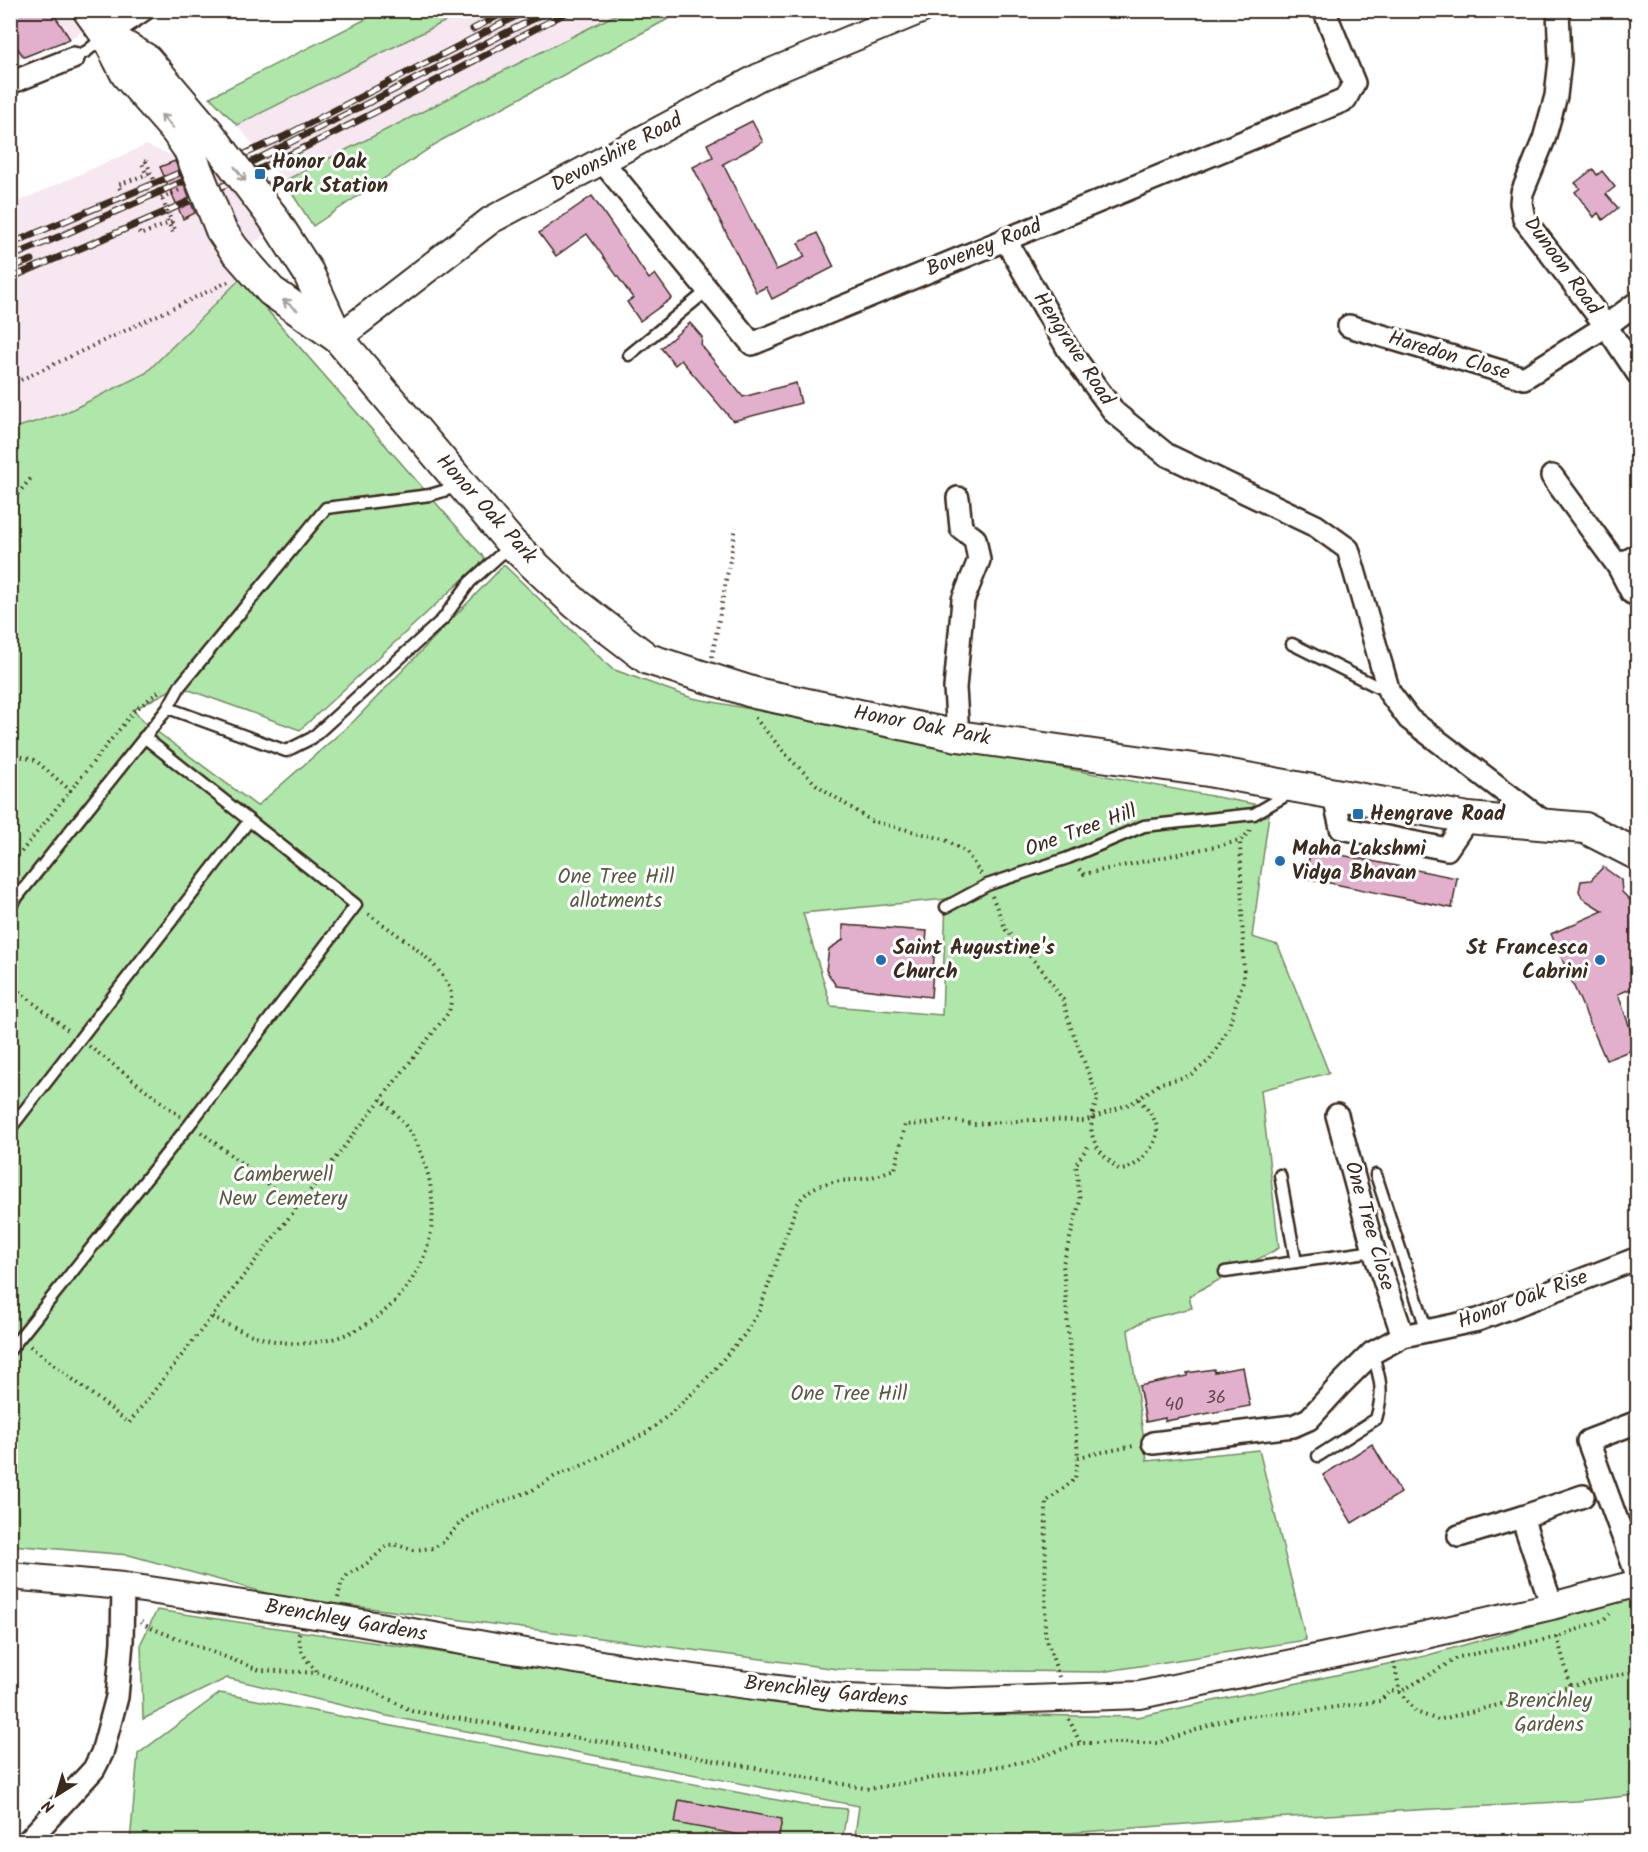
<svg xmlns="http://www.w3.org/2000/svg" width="1648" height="1852" font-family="Kalam,sans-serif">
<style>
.built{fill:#f6e7f0}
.green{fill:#afe7aa;stroke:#758864;stroke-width:1.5;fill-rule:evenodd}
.building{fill:#e2b0cd;stroke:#3b2a1e;stroke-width:1.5}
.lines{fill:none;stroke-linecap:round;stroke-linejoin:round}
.service-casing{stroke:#3b2a1e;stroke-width:15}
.minor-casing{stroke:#3b2a1e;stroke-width:26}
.tertiary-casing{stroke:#3b2a1e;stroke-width:30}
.secondary-casing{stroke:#3b2a1e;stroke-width:34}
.path{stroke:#3b2a1e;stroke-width:4;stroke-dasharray:1.5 4.5;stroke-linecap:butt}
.service{stroke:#fff;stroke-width:10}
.minor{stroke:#fff;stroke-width:21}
.tertiary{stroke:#fff;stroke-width:26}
.secondary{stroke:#fff;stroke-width:30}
.rail-casing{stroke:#3b2a1e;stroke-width:7}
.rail{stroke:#fff;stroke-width:4.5;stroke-dasharray:14;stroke-linecap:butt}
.secondary-bridge-casing{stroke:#3b2a1e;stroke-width:34;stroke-linecap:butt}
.path-bridge{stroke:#3b2a1e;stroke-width:4;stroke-dasharray:1.5 4.5;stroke-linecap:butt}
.secondary-bridge{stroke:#fff;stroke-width:30}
.oneway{stroke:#a79f9a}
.poi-dot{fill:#1f6fb2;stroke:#fff;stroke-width:2}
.labels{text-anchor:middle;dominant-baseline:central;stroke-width:6;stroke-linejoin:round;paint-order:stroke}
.number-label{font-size:18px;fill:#654c4a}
.street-label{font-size:21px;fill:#3b2a1e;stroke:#fff}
.poi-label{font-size:21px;font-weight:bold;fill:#3b2a1e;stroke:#fff;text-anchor:start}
.park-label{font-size:21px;fill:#585941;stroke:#fff}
</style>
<rect width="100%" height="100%" fill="#fff"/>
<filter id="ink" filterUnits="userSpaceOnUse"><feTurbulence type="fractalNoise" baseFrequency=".0167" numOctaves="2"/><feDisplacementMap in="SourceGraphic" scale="12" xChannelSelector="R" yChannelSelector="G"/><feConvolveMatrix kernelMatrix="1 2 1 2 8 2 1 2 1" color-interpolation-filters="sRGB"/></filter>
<g filter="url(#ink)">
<g class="built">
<path d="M11,11H116L66,41L11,62Z"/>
<path d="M466,11H623L284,181L237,125Z"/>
<path d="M203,144L269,231L252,244L221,203Z"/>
<path d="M146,145L181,159L203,209L240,279L146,373L65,413L11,429V205Z"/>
</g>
<g class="green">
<path d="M384,10L466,11L237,125L210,97Z"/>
<path d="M623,11H683L442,140L313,226L284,181Z"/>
<path d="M240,279L485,559L300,730L178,686L133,710L144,722L257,806L354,721L504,565L612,669L692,698L1270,807L1252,937L1278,945L1329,1073L1261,1090L1279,1248L1189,1296L1192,1308L1147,1319L1128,1330L1147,1461L1259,1450L1306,1640L1101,1672L838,1669L346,1605L306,1604L129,1555L11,1545V429L65,413L146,373ZM946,899L942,1015L831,1006L803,913Z"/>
<path d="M1637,1596V1795L1577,1801L1238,1820L1043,1835H855L859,1806L387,1716L227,1678L143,1719L141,1643L157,1610L706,1692L963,1714L1138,1717L1425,1656Z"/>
<path d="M220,1693L803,1805L847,1809L842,1842H130L138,1754Z"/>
</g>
<g class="building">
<path d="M21,10H51L70,39L24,57L10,38V18Z"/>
<path d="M752,121L763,142L723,164L776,270L805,257L798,243L817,233L834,267L772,299L766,287L756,292L693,167L713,157L707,144Z"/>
<path d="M175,161L195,213L183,219L160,167Z"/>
<path d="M1593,169L1597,175L1602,171L1615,187L1606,194L1618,208L1603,220L1598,213L1594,217L1575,192L1580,188L1575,183Z"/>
<path d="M592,196L649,279L655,274L672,298L640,321L627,302L633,298L587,234L556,256L539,233Z"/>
<path d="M690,323L702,337L701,345L743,397L796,383L801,403L733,421L681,360L675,365L661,348Z"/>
<path d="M1311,849L1457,878L1452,908L1305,878Z"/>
<path d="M1603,867L1621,880L1622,892L1635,905L1638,911V986L1618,994L1637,1048L1606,1060L1551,934L1603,911L1582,898L1579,891L1581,881L1591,880Z"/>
<path d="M843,925L927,931L926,943L935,944L931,997L836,986L826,970L829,949L843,940Z"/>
<path d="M1243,1367L1250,1406L1165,1421V1418L1146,1422L1139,1386L1187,1376V1373L1214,1369V1372Z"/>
<path d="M1372,1444L1401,1493L1352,1523L1323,1475Z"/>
<path d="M679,1800L782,1819L778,1842L675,1823Z"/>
</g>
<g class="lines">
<defs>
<g id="service">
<path d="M73,58L87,51L104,37"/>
<path d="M629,355L708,290"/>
<path d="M1292,644L1388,692"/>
<path d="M168,708L286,751L312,738L443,619L470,582L510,546"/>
<path d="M10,906L168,708L180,686L326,508L430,495L460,486"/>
<path d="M946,907L987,885L1068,858L1144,826L1254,814L1292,792"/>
<path d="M10,1129L249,821"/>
<path d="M1280,1175L1296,1262"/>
<path d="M1376,1175L1427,1331"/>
<path d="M1225,1272L1374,1251"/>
<path d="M10,1350L190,1124L356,905L144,737"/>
<path d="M1318,1456L1376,1419C1384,1393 1381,1379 1372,1353"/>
</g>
<g id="minor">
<path d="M1558,10L1560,60L1556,96L1544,139L1522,193L1521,203L1524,219L1606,326L1638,374"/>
<path d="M106,35L143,10"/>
<path d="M10,83L73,58"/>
<path d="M602,161L752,344L1345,100L1354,83L1324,10"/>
<path d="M1005,239L1068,349L1115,413L1167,455L1316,526L1348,549L1389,692L1409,719L1547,824"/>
<path d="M1349,326L1524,378L1606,326L1638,302"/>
<path d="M1552,476L1618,566L1632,593"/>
<path d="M1618,566L1638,555"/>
<path d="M958,736L955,688L963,600L979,560L975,539L961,528L958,498"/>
<path d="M1333,793L1341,828L1447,849L1468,818"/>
<path d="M1337,1115L1374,1251L1403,1336"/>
<path d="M1635,1423L1588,1441L1638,1578"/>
<path d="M1153,1443L1293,1426L1309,1419L1340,1385L1372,1353L1403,1336L1478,1320L1638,1258"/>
<path d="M1522,1517L1583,1496"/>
<path d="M1459,1536L1522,1517L1552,1606"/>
<path d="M27,1842L94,1769L102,1753L117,1697L122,1642L123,1586"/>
</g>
<g id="tertiary">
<path d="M338,338L491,220L759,77L921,10"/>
<path d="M10,1576L123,1586L335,1618L501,1648L663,1674L847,1698L946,1702L1140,1695L1421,1636L1552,1606L1638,1583"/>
</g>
<g id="secondary">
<path d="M88,10L106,35L126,74L176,131L189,150"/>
<path d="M106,35L146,59L208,132"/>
<path d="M272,216L308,272L338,338"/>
<path d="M221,230L234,249L271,291L338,338L512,544L576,604L648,659L755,693L958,736L1208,771L1468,818L1585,828L1638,855"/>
</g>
</defs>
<use href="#service" class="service-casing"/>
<use href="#minor" class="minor-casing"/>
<use href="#tertiary" class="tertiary-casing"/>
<use href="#secondary" class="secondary-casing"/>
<g class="path">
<path d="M146,161L142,163L147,176"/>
<path d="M120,189L118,185L150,173"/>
<path d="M161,198L180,190"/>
<path d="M167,220L173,233L176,232"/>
<path d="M139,232L140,235L172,222"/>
<path d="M10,385L232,280"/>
<path d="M10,503L32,477"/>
<path d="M712,657L736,527"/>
<path d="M755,718L790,759L817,785L871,821L944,839L966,852L981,874"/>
<path d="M10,754L35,760L71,791"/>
<path d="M10,866L134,711L162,689"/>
<path d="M1079,869L1084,874L1240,841L1249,832L1250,827"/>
<path d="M992,896L1006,930L1043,971L1063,1000L1070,1025L1098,1098C1084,1132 1092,1148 1120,1170C1136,1169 1157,1147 1157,1131C1158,1119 1145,1107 1138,1098"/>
<path d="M10,984L69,1031"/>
<path d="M89,1046L181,1117"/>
<path d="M201,1132L298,1207"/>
<path d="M212,1317C237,1330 262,1341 290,1343C352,1348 411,1304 428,1244C438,1212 431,1171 416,1142C408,1126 394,1112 381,1099"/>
<path d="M30,1346L129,1423L449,1012C451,1003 453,994 448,985C433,955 392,932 367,913"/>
<path d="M1078,1457L1134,1446"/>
<path d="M338,1598L341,1584L348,1574L365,1565L387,1546L393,1544L414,1550L433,1548L442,1543L460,1523L473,1512L531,1491L555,1476L577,1468L648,1432L671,1413L700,1386L745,1334L759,1311L797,1205C814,1177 840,1183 868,1178C877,1176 886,1172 895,1169L905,1125L926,1124L944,1120L974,1124L1030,1120L1084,1121L1132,1103L1161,1083L1189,1076L1210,1060L1228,1029L1244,978L1240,841"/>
<path d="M141,1622L148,1627L259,1670L318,1673L369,1689L412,1711L691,1756L869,1789L1028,1761L1080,1743H1158L1234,1717L1300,1712L1380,1701L1390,1691L1400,1692L1459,1657L1557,1637L1603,1620L1610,1614"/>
<path d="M299,1633C298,1650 306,1660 318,1673"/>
<path d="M1557,1637L1571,1687"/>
<path d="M1394,1662L1400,1692L1416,1712L1438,1720L1612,1676L1638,1672"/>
<path d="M1059,1677L1045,1634L1046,1502L1075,1479L1078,1457L1063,1264L1080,1201L1076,1164L1089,1145"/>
<path d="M1069,1719L1080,1743"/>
</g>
<use href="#service" class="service"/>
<use href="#minor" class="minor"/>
<use href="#tertiary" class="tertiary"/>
<use href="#secondary" class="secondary"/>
<defs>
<g id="rail">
<path d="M473,29L509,10"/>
<path d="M238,169L551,10"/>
<path d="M10,244L215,158"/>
<path d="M10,257L63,235L283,137L528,10"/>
<path d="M10,268L32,260"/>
<path d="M10,278C107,237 203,197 297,151C390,106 480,57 572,10"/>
</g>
</defs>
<use href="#rail" class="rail-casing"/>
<use href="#rail" class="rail"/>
<defs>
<g id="secondary-bridge">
<path d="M208,132L272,216"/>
<path d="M189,150L221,230"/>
</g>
</defs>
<use href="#secondary-bridge" class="secondary-bridge-casing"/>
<path class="path-bridge" d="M146,161L176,232"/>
<use href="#secondary-bridge" class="secondary-bridge"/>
</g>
<defs><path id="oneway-shaft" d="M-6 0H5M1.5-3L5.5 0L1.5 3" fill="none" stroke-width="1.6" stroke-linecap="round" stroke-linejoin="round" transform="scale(1.5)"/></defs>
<g class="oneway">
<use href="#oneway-shaft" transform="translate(167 121) rotate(-132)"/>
<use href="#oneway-shaft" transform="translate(240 174) rotate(53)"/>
<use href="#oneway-shaft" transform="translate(290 305) rotate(-145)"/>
</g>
</g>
<g class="poi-dot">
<rect x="254" y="168" width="12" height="12" rx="3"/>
<rect x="1352" y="808" width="12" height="12" rx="3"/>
<circle cx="1280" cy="861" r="6"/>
<circle cx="881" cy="960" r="6"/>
<circle cx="1600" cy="960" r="6"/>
</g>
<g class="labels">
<g class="number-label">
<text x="1216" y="1398">36</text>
<text x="1174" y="1405">40</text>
</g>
<g class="street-label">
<text transform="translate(617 153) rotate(-28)">Devonshire Road</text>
<text transform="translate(984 248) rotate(-22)">Boveney Road</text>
<text transform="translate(1562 266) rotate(54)">Dunoon Road</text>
<text transform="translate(1073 349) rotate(57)">Hengrave Road</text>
<text transform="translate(1449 356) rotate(17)">Haredon Close</text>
<text transform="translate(486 509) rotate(48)">Honor Oak Park</text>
<text transform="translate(922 726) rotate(11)">Honor Oak Park</text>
<text transform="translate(1081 831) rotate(-20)">One Tree Hill</text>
<text transform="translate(1369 1226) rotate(74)">One Tree Close</text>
<text transform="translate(1523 1300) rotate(-20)">Honor Oak Rise</text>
<text transform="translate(346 1621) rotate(10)">Brenchley Gardens</text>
<text transform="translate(826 1692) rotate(6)">Brenchley Gardens</text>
</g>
<g class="poi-label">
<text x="272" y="162">Honor Oak<tspan x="272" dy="24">Park Station</tspan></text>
<text x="1370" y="814">Hengrave Road</text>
<text x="1292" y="849">Maha Lakshmi<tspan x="1292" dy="24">Vidya Bhavan</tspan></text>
<text x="893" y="948">Saint Augustine's<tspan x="893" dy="24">Church</tspan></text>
<text x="1588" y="948" text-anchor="end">St Francesca<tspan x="1588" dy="24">Cabrini</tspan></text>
</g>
<g class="park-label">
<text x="616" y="877">One Tree Hill<tspan x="616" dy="24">allotments</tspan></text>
<text x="283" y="1175">Camberwell<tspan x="283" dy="24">New Cemetery</tspan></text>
<text x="849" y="1394">One Tree Hill</text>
<text x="1549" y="1701">Brenchley<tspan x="1549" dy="24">Gardens</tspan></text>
</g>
</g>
<rect width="1648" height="1852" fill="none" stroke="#fff" stroke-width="36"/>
<rect x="18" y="18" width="1612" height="1816" fill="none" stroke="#3b2a1e" stroke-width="2" filter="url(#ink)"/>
<g transform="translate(57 1795) rotate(217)" stroke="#ffffff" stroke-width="4.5" paint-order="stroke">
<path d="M0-4.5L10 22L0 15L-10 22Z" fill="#3b2a1e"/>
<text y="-9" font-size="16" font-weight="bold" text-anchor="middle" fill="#3b2a1e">N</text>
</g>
</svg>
